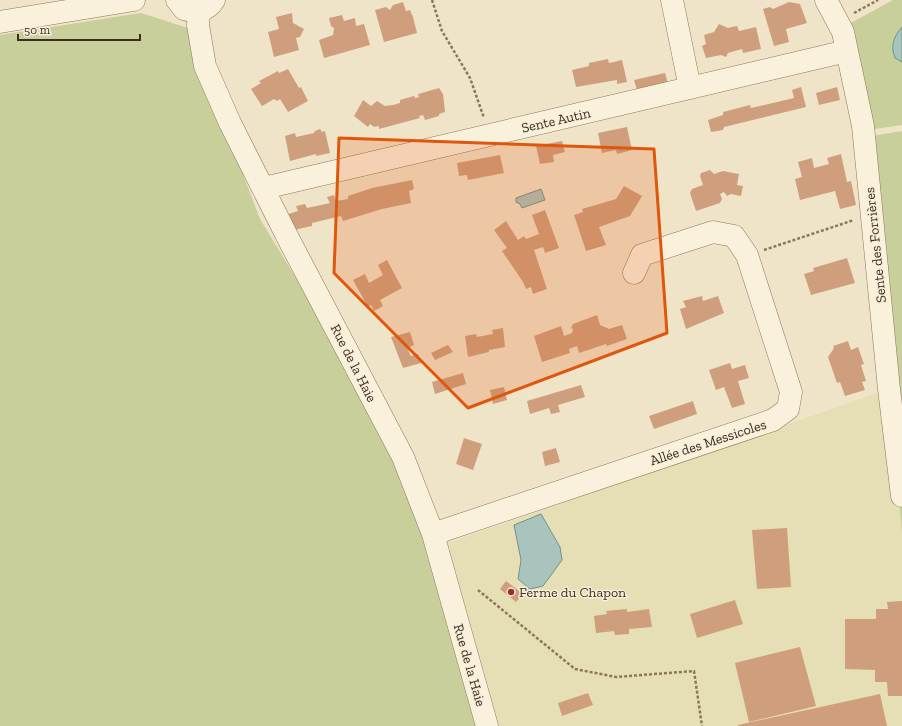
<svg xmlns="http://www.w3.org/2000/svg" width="902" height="726" viewBox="0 0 902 726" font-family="'Zilla Slab',serif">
<rect width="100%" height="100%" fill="#f0e4c8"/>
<path fill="#e6deb5" d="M 886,390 L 902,532 L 902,726 L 498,726 L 445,544 Z"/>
<path fill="#c9cf9b" d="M 893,0 L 902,0 L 902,125 L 868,130 L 845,26 Z
M 141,13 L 188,28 L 260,219 L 428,495 L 445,544 L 498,726 L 0,726 L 0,35 Z
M 902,131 L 902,532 L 860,138 Z"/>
<path fill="#a9c4bc" stroke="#6f938a" d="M 902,27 L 902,62 L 895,58 C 890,46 894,36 902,27 Z
M 541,189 L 545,200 L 522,208 L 520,204 L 516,202 L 516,198 Z
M 541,514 L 560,547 L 562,560 L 543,586 L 530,589 L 518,579 L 521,560 L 514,525 Z"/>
<path fill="#cf9f7d" d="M 403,2 L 406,11 L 410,10 L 413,17 L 417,33 L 384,42 L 375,10 L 386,7 L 390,10 L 393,5 Z
M 789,2 L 800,4 L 807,23 L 786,29 L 789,42 L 774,46 L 763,9 L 770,7 L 773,9 Z
M 292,13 L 293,23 L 304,29 L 300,37 L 296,38 L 299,50 L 274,57 L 268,32 L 279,29 L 276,17 Z
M 342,15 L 344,21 L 355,18 L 356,26 L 364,24 L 370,45 L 324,58 L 319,40 L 333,35 L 334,28 L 331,26 L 329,18 Z
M 719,24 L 728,28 L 737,26 L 739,31 L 756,27 L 761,49 L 743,53 L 742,49 L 728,53 L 726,57 L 721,55 L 706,58 L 702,46 L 706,44 L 704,35 L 714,32 Z
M 608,59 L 609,63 L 622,60 L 627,82 L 617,84 L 617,80 L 576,87 L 572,70 L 589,66 L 589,63 Z
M 288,69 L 299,88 L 301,87 L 308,101 L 288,112 L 280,99 L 277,101 L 274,99 L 262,106 L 251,89 L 261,83 L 259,81 L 278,71 L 279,73 Z
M 665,73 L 668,84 L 637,90 L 634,80 Z
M 801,87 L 806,107 L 724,127 L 723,130 L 711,132 L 708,120 L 723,115 L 723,112 L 750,105 L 751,108 L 794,98 L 792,90 Z
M 837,87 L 840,100 L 819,105 L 816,93 Z
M 439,88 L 443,94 L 445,112 L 439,114 L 439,116 L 425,120 L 423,115 L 419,116 L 420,118 L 379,129 L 379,126 L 374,127 L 370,124 L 368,127 L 354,116 L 363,100 L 371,106 L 377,101 L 385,106 L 393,105 L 400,103 L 400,100 L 414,96 L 415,98 L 419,97 L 418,94 Z
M 627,127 L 632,150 L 617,154 L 616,150 L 602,153 L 598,133 Z
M 320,129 L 322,132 L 325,131 L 330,153 L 316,156 L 316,154 L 290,161 L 285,136 L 295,133 L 296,137 L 314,133 L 315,131 Z
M 562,141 L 565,152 L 553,155 L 554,162 L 540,164 L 536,146 Z
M 841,154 L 847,182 L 851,181 L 856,205 L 840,209 L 835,191 L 800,200 L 795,179 L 802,177 L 798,162 L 812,158 L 814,168 L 829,164 L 827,158 Z
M 500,155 L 504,173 L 468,180 L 467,175 L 459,176 L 457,163 Z
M 710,170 L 714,174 L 723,171 L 739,174 L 737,185 L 743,186 L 741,196 L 731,194 L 727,196 L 724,192 L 720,194 L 722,199 L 720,203 L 696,211 L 690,193 L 692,189 L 703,185 L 700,176 L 701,173 Z
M 412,180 L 414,189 L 409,191 L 411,203 L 382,209 L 343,221 L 341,216 L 312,223 L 312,226 L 294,230 L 285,215 L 298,211 L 296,206 L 305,204 L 307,208 L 330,203 L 327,197 L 334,195 L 336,201 L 348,199 L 348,196 L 372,188 Z
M 624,186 L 642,196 L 630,216 L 599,227 L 606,245 L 586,251 L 574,215 L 583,212 L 582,209 L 616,199 Z
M 545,210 L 559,248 L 545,253 L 543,247 L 534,250 L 547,289 L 533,294 L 531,287 L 526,289 L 523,282 L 502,251 L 507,248 L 494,230 L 506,221 L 518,240 L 524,236 L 526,239 L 539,234 L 532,215 Z
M 847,258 L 855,283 L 811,295 L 804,274 L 814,271 L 813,268 Z
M 387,260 L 402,288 L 380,300 L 383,306 L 374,311 L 371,305 L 368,307 L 353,280 L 365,274 L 369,283 L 383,275 L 378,265 Z
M 702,296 L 703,301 L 718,296 L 724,313 L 686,329 L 680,309 L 686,307 L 683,301 Z
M 597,315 L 600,325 L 609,329 L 622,325 L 627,339 L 607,346 L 606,344 L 579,353 L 577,346 L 569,349 L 570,353 L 542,362 L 534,336 L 561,326 L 564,336 L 572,333 L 573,329 L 571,328 L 573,324 Z
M 503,328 L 505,347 L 489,350 L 489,352 L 468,357 L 465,336 L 476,334 L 477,337 L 493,334 L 492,330 Z
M 410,332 L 414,345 L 407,348 L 411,356 L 418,354 L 421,363 L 403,368 L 391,337 Z
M 848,341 L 851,350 L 858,347 L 864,364 L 861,365 L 866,381 L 862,382 L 865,390 L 845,396 L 840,382 L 837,383 L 828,357 L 834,348 L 833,346 Z
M 448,345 L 453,352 L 435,360 L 431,353 Z
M 730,363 L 732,369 L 745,365 L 749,378 L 738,381 L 745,404 L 732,408 L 724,387 L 716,390 L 709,370 Z
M 463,373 L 466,384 L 435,394 L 432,382 Z
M 581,385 L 585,397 L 558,405 L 560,412 L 551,414 L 549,408 L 530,414 L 527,401 Z
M 504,387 L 507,400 L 493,404 L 490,390 Z
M 693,401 L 697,414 L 654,429 L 649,416 Z
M 464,438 L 482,444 L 473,470 L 456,464 Z
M 556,448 L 560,462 L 545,466 L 542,452 Z
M 787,528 L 791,587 L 757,589 L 752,530 Z
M 506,581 L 523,594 L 516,602 L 500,589 Z
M 735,600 L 743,624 L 697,638 L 690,614 Z
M 902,601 L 902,696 L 888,696 L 887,682 L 875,682 L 875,670 L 845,669 L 845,619 L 876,619 L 876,609 L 888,609 L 887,602 Z
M 627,609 L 627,612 L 649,609 L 652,627 L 629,629 L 629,634 L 615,635 L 614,631 L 596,633 L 594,616 L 607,614 L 606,611 Z
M 800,647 L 816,706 L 749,722 L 735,663 Z
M 588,693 L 593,705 L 562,716 L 558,703 Z
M 880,694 L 887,726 L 738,726 L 738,725 Z"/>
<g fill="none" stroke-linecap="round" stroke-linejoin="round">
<defs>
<path id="minor" d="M 177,0 L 184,9 C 196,13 207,11 214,0
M 672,0 L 690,88
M 826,0 L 843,32 L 863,126 L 889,389 L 902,496
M 199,12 L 198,25 L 205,66 L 230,123 L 290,242 L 403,457 L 433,534 L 487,726
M 0,22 L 134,0
M 264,188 L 847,51
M 433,534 L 773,420 L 788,409 L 791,392 L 747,255 L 734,236 L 713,232 L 642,255 L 634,273"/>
</defs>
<use href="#minor" stroke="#8d765c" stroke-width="23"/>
<path stroke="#8d765c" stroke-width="2.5" stroke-dasharray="3 2" stroke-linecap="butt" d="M 432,0 L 442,31 L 470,78 L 484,118
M 854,13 L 878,0
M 764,250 L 854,220
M 478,590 L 575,669 L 616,677 L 694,671 L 702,726"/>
<use href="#minor" stroke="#faf1dc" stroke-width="22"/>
</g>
<path fill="#df570d" fill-opacity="0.2" stroke="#df570d" stroke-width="3" stroke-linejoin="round" d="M 339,138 L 654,149 L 667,333 L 468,408 L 334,273 Z"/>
<circle fill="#9e2a2b" stroke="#f7eed8" stroke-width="1.5" cx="511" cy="592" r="4"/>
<g text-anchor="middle" stroke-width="3" stroke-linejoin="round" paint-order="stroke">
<g font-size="14" fill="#3d2e20" stroke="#f7eed8">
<text transform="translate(556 120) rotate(-13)" y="5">Sente Autin</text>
<text transform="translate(875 245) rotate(-96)" y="5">Sente des Forrières</text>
<text transform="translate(354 363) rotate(63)" y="5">Rue de la Haie</text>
<text transform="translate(708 442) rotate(-18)" y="5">Allée des Messicoles</text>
<text transform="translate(470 665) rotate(74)" y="5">Rue de la Haie</text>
</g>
<g font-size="14" fill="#3d2e20" stroke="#f7eed8" text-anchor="start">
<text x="519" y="597">Ferme du Chapon</text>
</g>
</g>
<path d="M18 34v6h122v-6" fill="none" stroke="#3d2e20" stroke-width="2"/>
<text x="24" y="34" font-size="12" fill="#3d2e20" stroke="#f7eed8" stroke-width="3" paint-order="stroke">50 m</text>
</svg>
